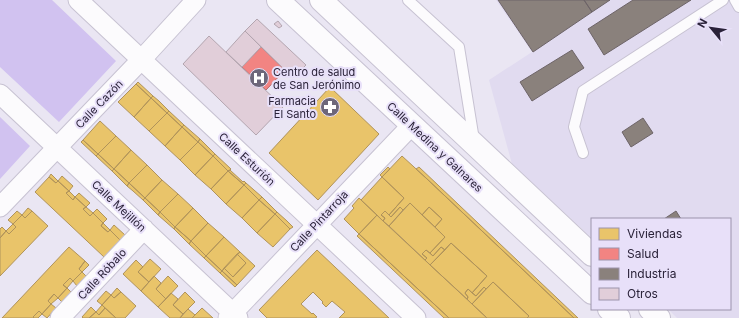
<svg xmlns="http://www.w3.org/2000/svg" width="739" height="318" viewBox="0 0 739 318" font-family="Inter,sans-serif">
<rect width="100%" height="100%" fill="#eae6f3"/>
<path fill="#e1dbf0" d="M 496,0 L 739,0 L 739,318 L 677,318 L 668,309 L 730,309 L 730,219 L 592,219 L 592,238 L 512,164 L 489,80 L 532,52 Z"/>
<path fill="#d1c2f0" d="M 0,0 L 52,0 L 116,61 L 59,122 L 0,67 Z
M 0,117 L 30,146 L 0,179 Z"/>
<path fill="#e9c46a" stroke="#b0935b" d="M 138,82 L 153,96 L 151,98 L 136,84 Z
M 136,84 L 151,98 L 134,117 L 118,102 Z
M 330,87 L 379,134 L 318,200 L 269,153 Z
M 153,96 L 159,101 L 169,111 L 167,113 L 151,98 Z
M 151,98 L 167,113 L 149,131 L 134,117 Z
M 169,111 L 184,125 L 182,127 L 167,113 Z
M 167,113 L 182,127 L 165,146 L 149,131 Z
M 100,121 L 116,136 L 98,154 L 83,140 Z
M 184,125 L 200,139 L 198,142 L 182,127 Z
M 182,127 L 198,142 L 180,160 L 165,146 Z
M 116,136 L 131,150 L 114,169 L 98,154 Z
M 200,139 L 215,154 L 213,156 L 198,142 Z
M 83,140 L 98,154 L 96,156 L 81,142 Z
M 198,142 L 213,156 L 195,175 L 180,160 Z
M 131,150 L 147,165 L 129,183 L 114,169 Z
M 98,154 L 114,169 L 112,171 L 96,156 Z
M 215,154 L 231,169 L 230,170 L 228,171 L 213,156 Z
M 213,156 L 228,171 L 211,189 L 195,175 Z
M 402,156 L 426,178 L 574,318 L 527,318 L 529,316 L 493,282 L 486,289 L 484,287 L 476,296 L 472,293 L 487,276 L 451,243 L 445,250 L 441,247 L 433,256 L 430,253 L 445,237 L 435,227 L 442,219 L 429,207 L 422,215 L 410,203 L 403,210 L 400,207 L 391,217 L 389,215 L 404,198 L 382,177 Z
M 147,165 L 162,180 L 145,198 L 129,183 Z
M 388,167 L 390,169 L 382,177 L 380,175 Z
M 419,167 L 578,318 L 574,318 L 426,178 L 416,169 Z
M 114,169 L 129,183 L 127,186 L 112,171 Z
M 230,170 L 243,182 L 244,181 L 246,183 L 244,185 L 228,171 Z
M 228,171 L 244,185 L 226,204 L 211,189 Z
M 51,174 L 58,181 L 56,183 L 49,177 Z
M 62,176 L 73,186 L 69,191 L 58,181 Z
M 49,177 L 56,183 L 58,181 L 69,191 L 66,193 L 73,200 L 75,197 L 86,207 L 83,209 L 90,216 L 93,213 L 103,223 L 101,226 L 108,232 L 110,230 L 120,240 L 104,257 L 35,192 Z
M 382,177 L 404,198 L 389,215 L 385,211 L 381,215 L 385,218 L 383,221 L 361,200 Z
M 162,180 L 178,194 L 160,212 L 145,198 Z
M 129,183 L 145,198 L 143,200 L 133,191 L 127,186 Z
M 246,183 L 262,197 L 259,200 L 244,185 Z
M 244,185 L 259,200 L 242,218 L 226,204 Z
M 69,191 L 75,197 L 73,200 L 66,193 Z
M 79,193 L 90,203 L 86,207 L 75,197 Z
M 178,194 L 193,208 L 175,227 L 160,212 Z
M 262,197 L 277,212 L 275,214 L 259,200 Z
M 145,198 L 160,212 L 158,215 L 143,200 Z
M 359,198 L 377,215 L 359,234 L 344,219 L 354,208 L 352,206 Z
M 259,200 L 275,214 L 257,233 L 242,218 Z
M 410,203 L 445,237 L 430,253 L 426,250 L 422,254 L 427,258 L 425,260 L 389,226 Z
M 86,207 L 93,213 L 90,216 L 83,209 Z
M 400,207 L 403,210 L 389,226 L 383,221 L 385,218 L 381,215 L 385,211 L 391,217 Z
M 429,207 L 442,219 L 435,227 L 422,215 Z
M 28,208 L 32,211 L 25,218 L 22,215 Z
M 193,208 L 208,223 L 191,241 L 175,227 Z
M 97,209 L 107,219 L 103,223 L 93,213 Z
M 17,211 L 22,215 L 13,224 L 8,220 Z
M 32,211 L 48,226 L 0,276 L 0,238 L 6,231 L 9,234 L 16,227 L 13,224 L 22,215 L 25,218 Z
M 160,212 L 175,227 L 174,229 L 158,215 Z
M 277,212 L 287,221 L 293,227 L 290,229 L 275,214 Z
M 275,214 L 290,229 L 273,247 L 257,233 Z
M 377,215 L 383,221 L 487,318 L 449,318 L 359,234 Z
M 103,223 L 110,230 L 108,232 L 101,226 Z
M 208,223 L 224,237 L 206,256 L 191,241 Z
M 13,224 L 16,227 L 9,234 L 6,231 Z
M 114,225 L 125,235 L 120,240 L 110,230 Z
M 2,227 L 6,231 L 0,238 L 0,229 Z
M 175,227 L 191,241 L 189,244 L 174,229 Z
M 359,234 L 449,318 L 444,318 L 357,236 Z
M 224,237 L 240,252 L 222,271 L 206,256 Z
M 191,241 L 206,256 L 204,258 L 189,244 Z
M 451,243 L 487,276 L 472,293 L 468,289 L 465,293 L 468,297 L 467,299 L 430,265 Z
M 69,247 L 85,261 L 79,269 L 82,272 L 73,281 L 70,278 L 63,285 L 67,288 L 58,298 L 54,294 L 48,301 L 51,304 L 42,314 L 39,311 L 33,317 L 34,318 L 2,318 Z
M 441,247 L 445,250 L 430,265 L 425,260 L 427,258 L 422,254 L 426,250 L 433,256 Z
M 317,250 L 389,318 L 339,318 L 345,312 L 332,301 L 326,307 L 322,303 L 323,302 L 313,292 L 301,304 L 312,314 L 313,313 L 317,317 L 315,318 L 267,318 L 259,310 Z
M 240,252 L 255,266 L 237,285 L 222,271 L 224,268 L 233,277 L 246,263 L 237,254 Z
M 237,254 L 246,263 L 233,277 L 224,268 Z
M 206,256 L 222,271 L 220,273 L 204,258 Z
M 150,259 L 161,269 L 149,282 L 138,272 Z
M 136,260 L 143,267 L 138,272 L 149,282 L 141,291 L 123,274 Z
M 85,261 L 89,265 L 82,272 L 79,269 Z
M 222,271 L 237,285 L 235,287 L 220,273 Z
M 82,272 L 86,276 L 77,286 L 73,281 Z
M 154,276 L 161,283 L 156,289 L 166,299 L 158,307 L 141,291 Z
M 168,276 L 178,286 L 166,299 L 156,289 Z
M 70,278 L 73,281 L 67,288 L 63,285 Z
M 493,282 L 529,316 L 527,318 L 487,318 L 472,304 Z
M 484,287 L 486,289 L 472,304 L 467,299 L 468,297 L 465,293 L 468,289 L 476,296 Z
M 67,288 L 71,292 L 62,302 L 58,298 Z
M 117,288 L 121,292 L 114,298 L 111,295 Z
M 106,291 L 111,295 L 102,305 L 97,301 Z
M 121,292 L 136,306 L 125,318 L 116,318 L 102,305 L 111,295 L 114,298 Z
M 185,292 L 195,302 L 183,314 L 173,305 Z
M 171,293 L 178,299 L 173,305 L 183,314 L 180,318 L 170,318 L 158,307 Z
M 54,294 L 58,298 L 51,304 L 48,301 Z
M 51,304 L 56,308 L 47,318 L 42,314 Z
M 102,305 L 105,308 L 99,315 L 96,312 Z
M 91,307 L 96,312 L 89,318 L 83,318 L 82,317 Z
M 105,308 L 116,318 L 89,318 L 96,312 L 99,315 Z
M 202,308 L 213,318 L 192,318 Z
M 188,309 L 195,315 L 192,318 L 180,318 Z
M 39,311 L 42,314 L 38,318 L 34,318 L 33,317 Z"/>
<path fill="#f28482" stroke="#b6676c" d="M 261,47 L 285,70 L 266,90 L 242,67 Z"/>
<path fill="#8a817c" stroke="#6d6468" d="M 498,0 L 584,0 L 592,12 L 533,52 Z
M 584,0 L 610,0 L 592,12 Z
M 633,0 L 691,0 L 604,55 L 588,29 Z
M 572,50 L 584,68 L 532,101 L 520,82 Z
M 643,118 L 653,133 L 631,147 L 622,132 Z
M 676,211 L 681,219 L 664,219 Z"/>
<path fill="#e1ced9" stroke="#b3a5af" d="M 257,19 L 306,65 L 293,78 L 245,31 Z
M 278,21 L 282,26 L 279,28 L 274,24 Z
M 245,31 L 261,47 L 242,67 L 226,52 Z
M 209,36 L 283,107 L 256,135 L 183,64 Z"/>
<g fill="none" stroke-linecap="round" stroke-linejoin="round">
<defs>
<path id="service" d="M 408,0 L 459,47 L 474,140
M 735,0 L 739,7
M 583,153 L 574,127 L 583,91 L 723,0"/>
<path id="minor" d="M 78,0 L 416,318
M 0,94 L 238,318
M 0,207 L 141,60 L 196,0
M 60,318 L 144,229
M 228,318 L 411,126"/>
<path id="secondary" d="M 278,0 L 592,293
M 321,0 L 592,255
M 609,309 L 619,318
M 650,309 L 659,318"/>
</defs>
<use href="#service" stroke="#c7c2d2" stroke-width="12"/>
<use href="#minor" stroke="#c7c2d2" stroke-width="21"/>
<use href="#secondary" stroke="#c7c2d2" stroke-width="24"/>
<use href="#service" stroke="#fcfbfd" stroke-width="10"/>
<use href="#minor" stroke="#fcfbfd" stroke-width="19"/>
<use href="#secondary" stroke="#fcfbfd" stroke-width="22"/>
</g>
<defs>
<symbol id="hospital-disc" viewBox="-11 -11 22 22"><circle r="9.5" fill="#6d677a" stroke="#e8e0f9"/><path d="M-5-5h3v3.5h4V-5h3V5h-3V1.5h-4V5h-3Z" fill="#fff"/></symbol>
<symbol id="pharmacy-disc" viewBox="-11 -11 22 22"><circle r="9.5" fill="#6d677a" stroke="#e8e0f9"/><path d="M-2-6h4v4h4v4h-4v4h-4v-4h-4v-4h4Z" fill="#fff"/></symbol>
</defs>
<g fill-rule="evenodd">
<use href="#hospital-disc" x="248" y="67" width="22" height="22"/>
<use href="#pharmacy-disc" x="319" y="96" width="22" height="22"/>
</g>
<g text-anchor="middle" stroke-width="4" stroke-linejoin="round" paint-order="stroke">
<g font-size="11" fill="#2a2239" stroke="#e8e0f9" text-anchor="start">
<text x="273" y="76">Centro de salud<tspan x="273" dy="13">de San Jerónimo</tspan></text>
<text x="316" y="105" text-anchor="end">Farmacia<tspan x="316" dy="13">El Santo</tspan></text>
</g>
<g font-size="11" fill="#2a2239" stroke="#e8e0f9">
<text transform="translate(99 104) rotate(-46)" y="4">Calle Cazón</text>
<text transform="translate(435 147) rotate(43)" y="4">Calle Medina y Galnares</text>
<text transform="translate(247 159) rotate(43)" y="4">Calle Esturión</text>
<text transform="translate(119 206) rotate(43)" y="4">Calle Mejillón</text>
<text transform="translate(319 221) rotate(-47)" y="4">Calle Pintarroja</text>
<text transform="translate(102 274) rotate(-47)" y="4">Calle Róbalo</text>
</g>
</g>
<rect x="591" y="218" width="140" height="92" fill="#e8e0f9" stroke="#9c94ac"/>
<rect x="599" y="228" width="20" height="12" fill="#e9c46a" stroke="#9c94ac"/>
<text x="627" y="238" font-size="12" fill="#2a2239">Viviendas</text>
<rect x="599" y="248" width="20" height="12" fill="#f28482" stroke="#9c94ac"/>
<text x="627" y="258" font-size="12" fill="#2a2239">Salud</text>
<rect x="599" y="268" width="20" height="12" fill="#8a817c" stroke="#9c94ac"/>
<text x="627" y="278" font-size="12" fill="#2a2239">Industria</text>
<rect x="599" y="288" width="20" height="12" fill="#e1ced9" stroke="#9c94ac"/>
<text x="627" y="298" font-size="12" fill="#2a2239">Otros</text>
<g transform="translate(711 28) rotate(299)" stroke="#e8e0f9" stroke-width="3" paint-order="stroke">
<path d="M0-3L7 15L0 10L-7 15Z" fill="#2a2239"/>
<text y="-6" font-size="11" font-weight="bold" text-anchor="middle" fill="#2a2239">N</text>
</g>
</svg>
